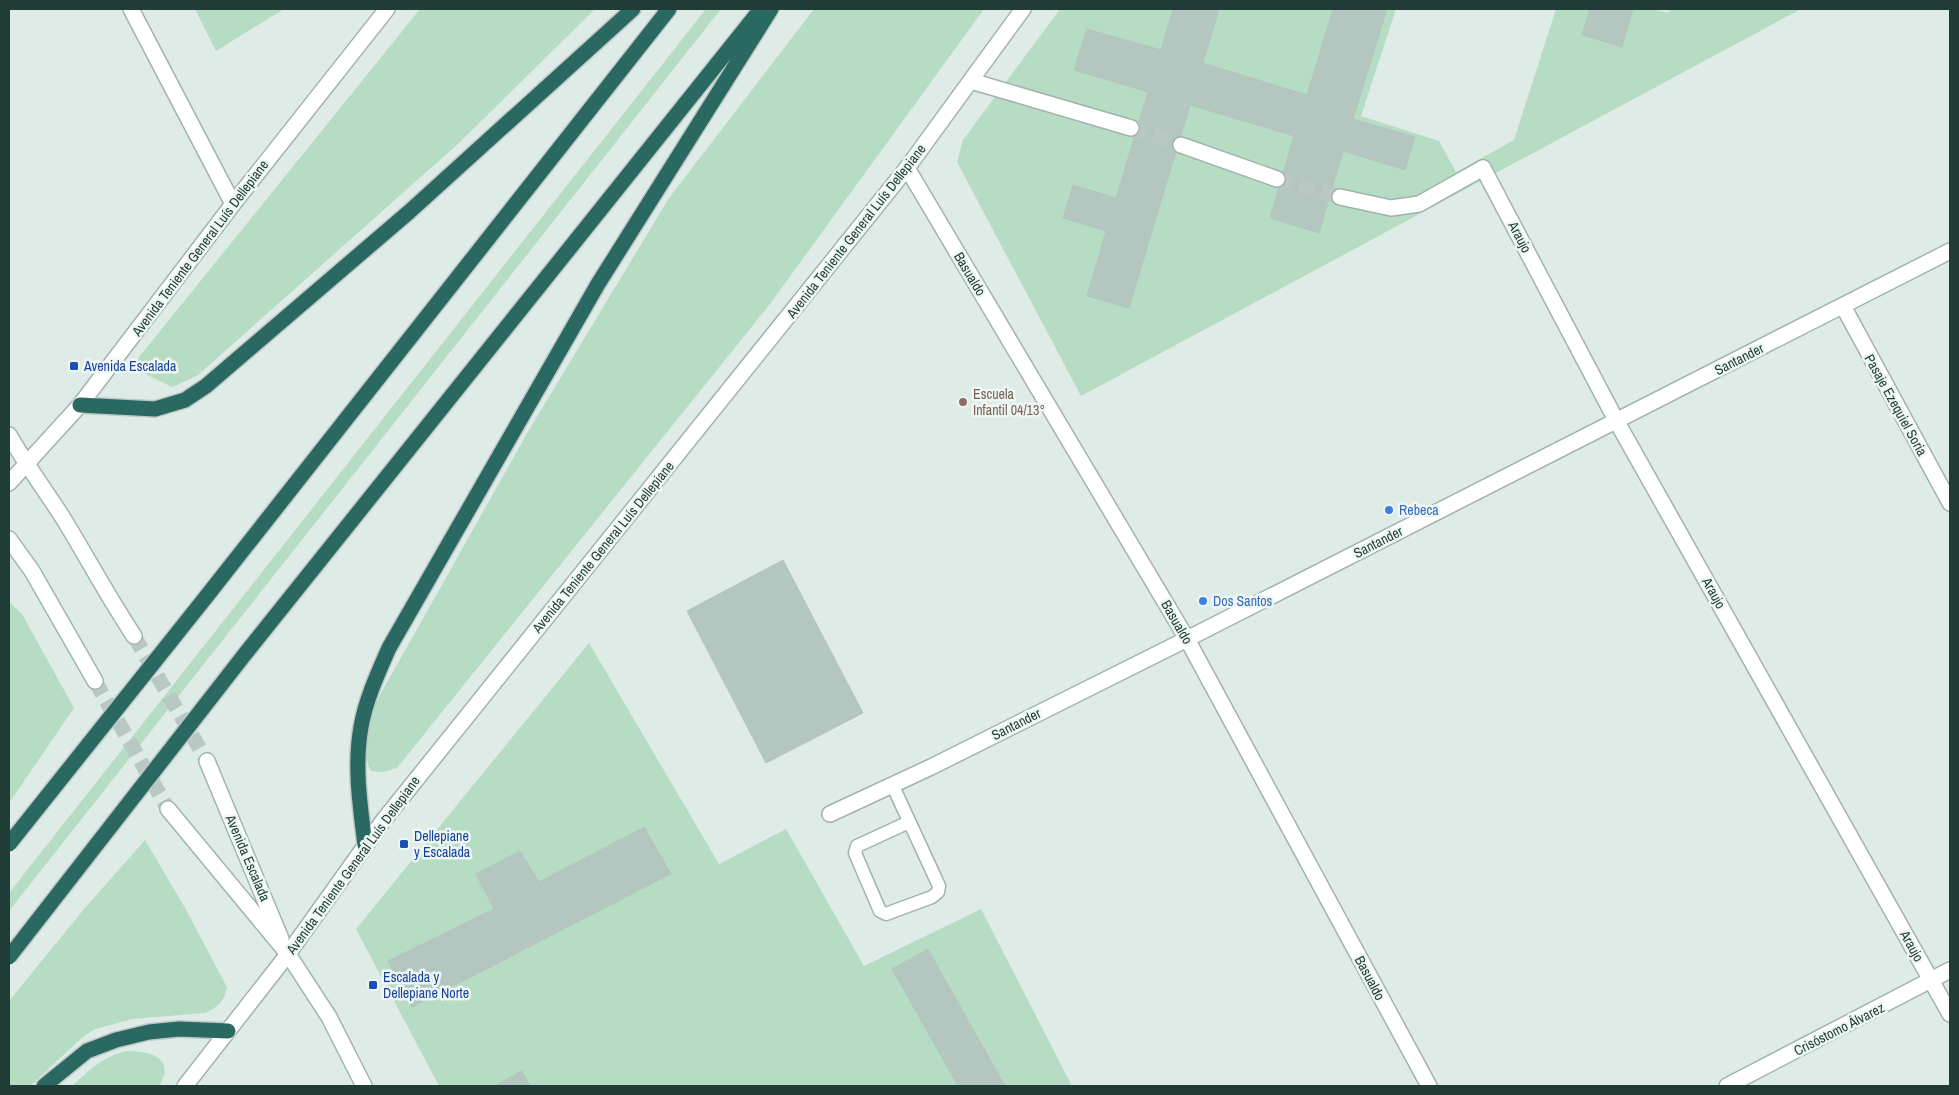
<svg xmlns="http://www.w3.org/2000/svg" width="1959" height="1095" viewBox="0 0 1959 1095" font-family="'Archivo Narrow',sans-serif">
<rect width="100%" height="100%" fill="#dfebe6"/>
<path fill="#b6ddc4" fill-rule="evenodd" d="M 195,9 L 284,9 L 216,51 Z
M 420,9 L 595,9 L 459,143 L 197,376 L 172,387 L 131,367 Z
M 706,9 L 721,9 L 9,911 L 9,893 Z
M 814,9 L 984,9 L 770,304 L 397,768 L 383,772 L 371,771 C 360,749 366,733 371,711 L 529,430 L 669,198 Z
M 1060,9 L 1173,9 L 1161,50 L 1087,29 L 1075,70 L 1148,92 L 1116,198 L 1063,218 L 1106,231 L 1087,296 L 1129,308 L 1190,105 L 1294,136 L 1319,233 L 1343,151 L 1405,170 L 1415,137 L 1353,119 L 1387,9 L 1396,9 L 1361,116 L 1439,141 L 1456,172 L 1514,140 L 1556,9 L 1590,9 L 1582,35 L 1622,47 L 1633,9 L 1654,9 L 1668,13 L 1670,9 L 1801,9 L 1081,396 L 957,162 L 963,140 Z
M 1219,9 L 1333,9 L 1307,95 L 1203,63 Z
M 9,602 L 22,614 L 74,708 L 9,803 Z
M 589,643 L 719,864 L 786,829 L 864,966 L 981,909 L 1072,1086 L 1005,1086 L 928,949 L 893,969 L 958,1086 L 530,1086 L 522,1071 L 494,1086 L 439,1086 L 356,929 ZM 643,827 L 670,875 L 412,1006 L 388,961 L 494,909 L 476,874 L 520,851 L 539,882 Z
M 145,840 L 184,906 L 227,987 C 225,1001 216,1009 204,1013 L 133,1019 L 95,1029 L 83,1037 L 30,1086 L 9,1086 L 9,1001 L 84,909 Z
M 126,1051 C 149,1051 177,1057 159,1086 L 72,1086 C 90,1070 102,1057 126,1051 Z"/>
<path fill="#b4c6c0" stroke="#b1c5be" d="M 1173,9 L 1219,9 L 1203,63 L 1307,95 L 1333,9 L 1387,9 L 1353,119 L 1415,137 L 1405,170 L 1343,151 L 1319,233 L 1270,218 L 1294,136 L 1190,105 L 1129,308 L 1087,296 L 1106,231 L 1063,218 L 1073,185 L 1116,198 L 1148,92 L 1074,70 L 1087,29 L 1161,50 Z
M 1590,9 L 1633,9 L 1622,47 L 1582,35 Z
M 783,560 L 863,713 L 766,763 L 687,611 Z
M 644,827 L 671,874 L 412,1007 L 388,961 L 494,909 L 476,874 L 520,851 L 539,882 Z
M 928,949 L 1005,1086 L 958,1086 L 892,969 Z
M 522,1071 L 530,1086 L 494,1086 Z"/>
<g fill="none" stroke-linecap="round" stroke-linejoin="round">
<path stroke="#b9c8c3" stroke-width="15" stroke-dasharray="15 8" stroke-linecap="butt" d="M 1131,128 L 1181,145
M 1277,179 L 1340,197"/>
<path stroke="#b9c8c3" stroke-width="15" stroke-dasharray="15 8" stroke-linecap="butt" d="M 134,636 L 207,761
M 95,681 L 168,809"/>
<defs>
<path id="service" d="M 892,784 L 939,886 L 938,892 L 932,897 L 886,914 L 880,911 L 855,853 L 857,846 L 909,822"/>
<path id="pedestrian" d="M 971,81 L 1131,128
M 1181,145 L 1277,179
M 1340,197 L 1391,208 L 1419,204 L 1483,168"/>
<path id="minor" d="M 131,9 L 233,204
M 907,168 L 1187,639 L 1429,1086
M 1483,168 L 1617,422 L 1950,1014
M 1843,306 L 1950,503
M 830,814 L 931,767 L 1187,639 L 1950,251
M 1727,1086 L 1950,970"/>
<path id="tertiary" d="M 9,483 L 80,405 L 233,204 L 387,9
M 185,1086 L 288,954 L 383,821 L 907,168 L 1023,9"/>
<path id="secondary" d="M 9,435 C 25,463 45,490 63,518 C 87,557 108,597 134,636
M 9,539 L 32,571 L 95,681
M 207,761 L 281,939
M 168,809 L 288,954 L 329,1017 L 364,1086"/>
<path id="motorway" d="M 80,405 L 155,409 L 185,400 L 206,386 L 409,212 L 633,9
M 206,597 L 669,9
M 245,654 L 761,9
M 365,845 C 360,805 354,766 361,727 C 366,699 378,673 389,648 L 598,284 L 771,9
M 44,1086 L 87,1051 L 116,1040 L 149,1032 L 179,1029 L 228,1031"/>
</defs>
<use href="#service" stroke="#a2b3ae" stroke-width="15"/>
<use href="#pedestrian" stroke="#a2b3ae" stroke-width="18"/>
<use href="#minor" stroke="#a2b3ae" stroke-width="18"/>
<use href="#tertiary" stroke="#a2b3ae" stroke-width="18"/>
<use href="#secondary" stroke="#9db7b0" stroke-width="18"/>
<use href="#motorway" stroke="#c0c8c7" stroke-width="18"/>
<use href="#service" stroke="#fff" stroke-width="12"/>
<use href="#pedestrian" stroke="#fff" stroke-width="15"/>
<use href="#minor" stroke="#fff" stroke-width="15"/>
<use href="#tertiary" stroke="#fff" stroke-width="15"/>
<use href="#secondary" stroke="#fff" stroke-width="15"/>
<use href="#motorway" stroke="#2a6961" stroke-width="15"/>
<defs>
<path id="motorway-bridge" d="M 9,844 L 206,597
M 9,957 L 245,654"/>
</defs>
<use href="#motorway-bridge" stroke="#c0c8c7" stroke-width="18" stroke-linecap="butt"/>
<use href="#motorway-bridge" stroke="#2a6961" stroke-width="15"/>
</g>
<g fill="#1a4fb4" stroke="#eff7f4" stroke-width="2">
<rect x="69" y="361" width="10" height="10" rx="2.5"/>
<rect x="399" y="839" width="10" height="10" rx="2.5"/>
<rect x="368" y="980" width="10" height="10" rx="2.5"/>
</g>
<circle fill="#8d6e63" stroke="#eff7f4" stroke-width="2" cx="963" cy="402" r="5"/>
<g fill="#3f7fe0" stroke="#eff7f4" stroke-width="2">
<circle cx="1389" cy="510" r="5"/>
<circle cx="1203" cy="601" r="5"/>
</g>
<g text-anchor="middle" stroke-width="5" stroke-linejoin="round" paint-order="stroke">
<g font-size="14" fill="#1f3c36" stroke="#eff7f4">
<text transform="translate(856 231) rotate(-52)" y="5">Avenida Teniente General Luís Dellepiane</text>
<text transform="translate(1520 237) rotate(62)" y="5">Araujo</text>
<text transform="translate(200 248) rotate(-53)" y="5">Avenida Teniente General Luís Dellepiane</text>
<text transform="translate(970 274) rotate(59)" y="5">Basualdo</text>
<text transform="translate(1739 359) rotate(-27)" y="5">Santander</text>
<text transform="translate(1896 405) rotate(61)" y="5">Pasaje Ezequiel Soria</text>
<text transform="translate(1378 542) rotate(-27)" y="5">Santander</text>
<text transform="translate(603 547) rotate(-51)" y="5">Avenida Teniente General Luís Dellepiane</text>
<text transform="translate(1714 593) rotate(61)" y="5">Araujo</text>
<text transform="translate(1177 622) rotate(60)" y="5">Basualdo</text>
<text transform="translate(1016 724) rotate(-27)" y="5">Santander</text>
<text transform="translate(248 858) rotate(67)" y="5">Avenida Escalada</text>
<text transform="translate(353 865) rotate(-54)" y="5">Avenida Teniente General Luís Dellepiane</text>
<text transform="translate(1912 946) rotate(61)" y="5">Araujo</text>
<text transform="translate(1370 978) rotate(62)" y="5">Basualdo</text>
<text transform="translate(1839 1029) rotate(-27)" y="5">Crisóstomo Álvarez</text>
</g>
<g font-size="14" fill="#164399" stroke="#eff7f4" text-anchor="start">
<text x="84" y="371">Avenida Escalada</text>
<text x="414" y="841">Dellepiane<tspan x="414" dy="16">y Escalada</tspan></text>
<text x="383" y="982">Escalada y<tspan x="383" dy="16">Dellepiane Norte</tspan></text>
</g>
<g font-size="14" fill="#785e54" stroke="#eff7f4" text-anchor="start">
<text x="973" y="399">Escuela<tspan x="973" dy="16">Infantil 04/13°</tspan></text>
</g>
<g font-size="14" fill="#366cbe" stroke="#eff7f4" text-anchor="start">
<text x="1399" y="515">Rebeca</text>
<text x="1213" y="606">Dos Santos</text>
</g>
</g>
<rect width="1959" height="1095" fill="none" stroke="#1f3c36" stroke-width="20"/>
</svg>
